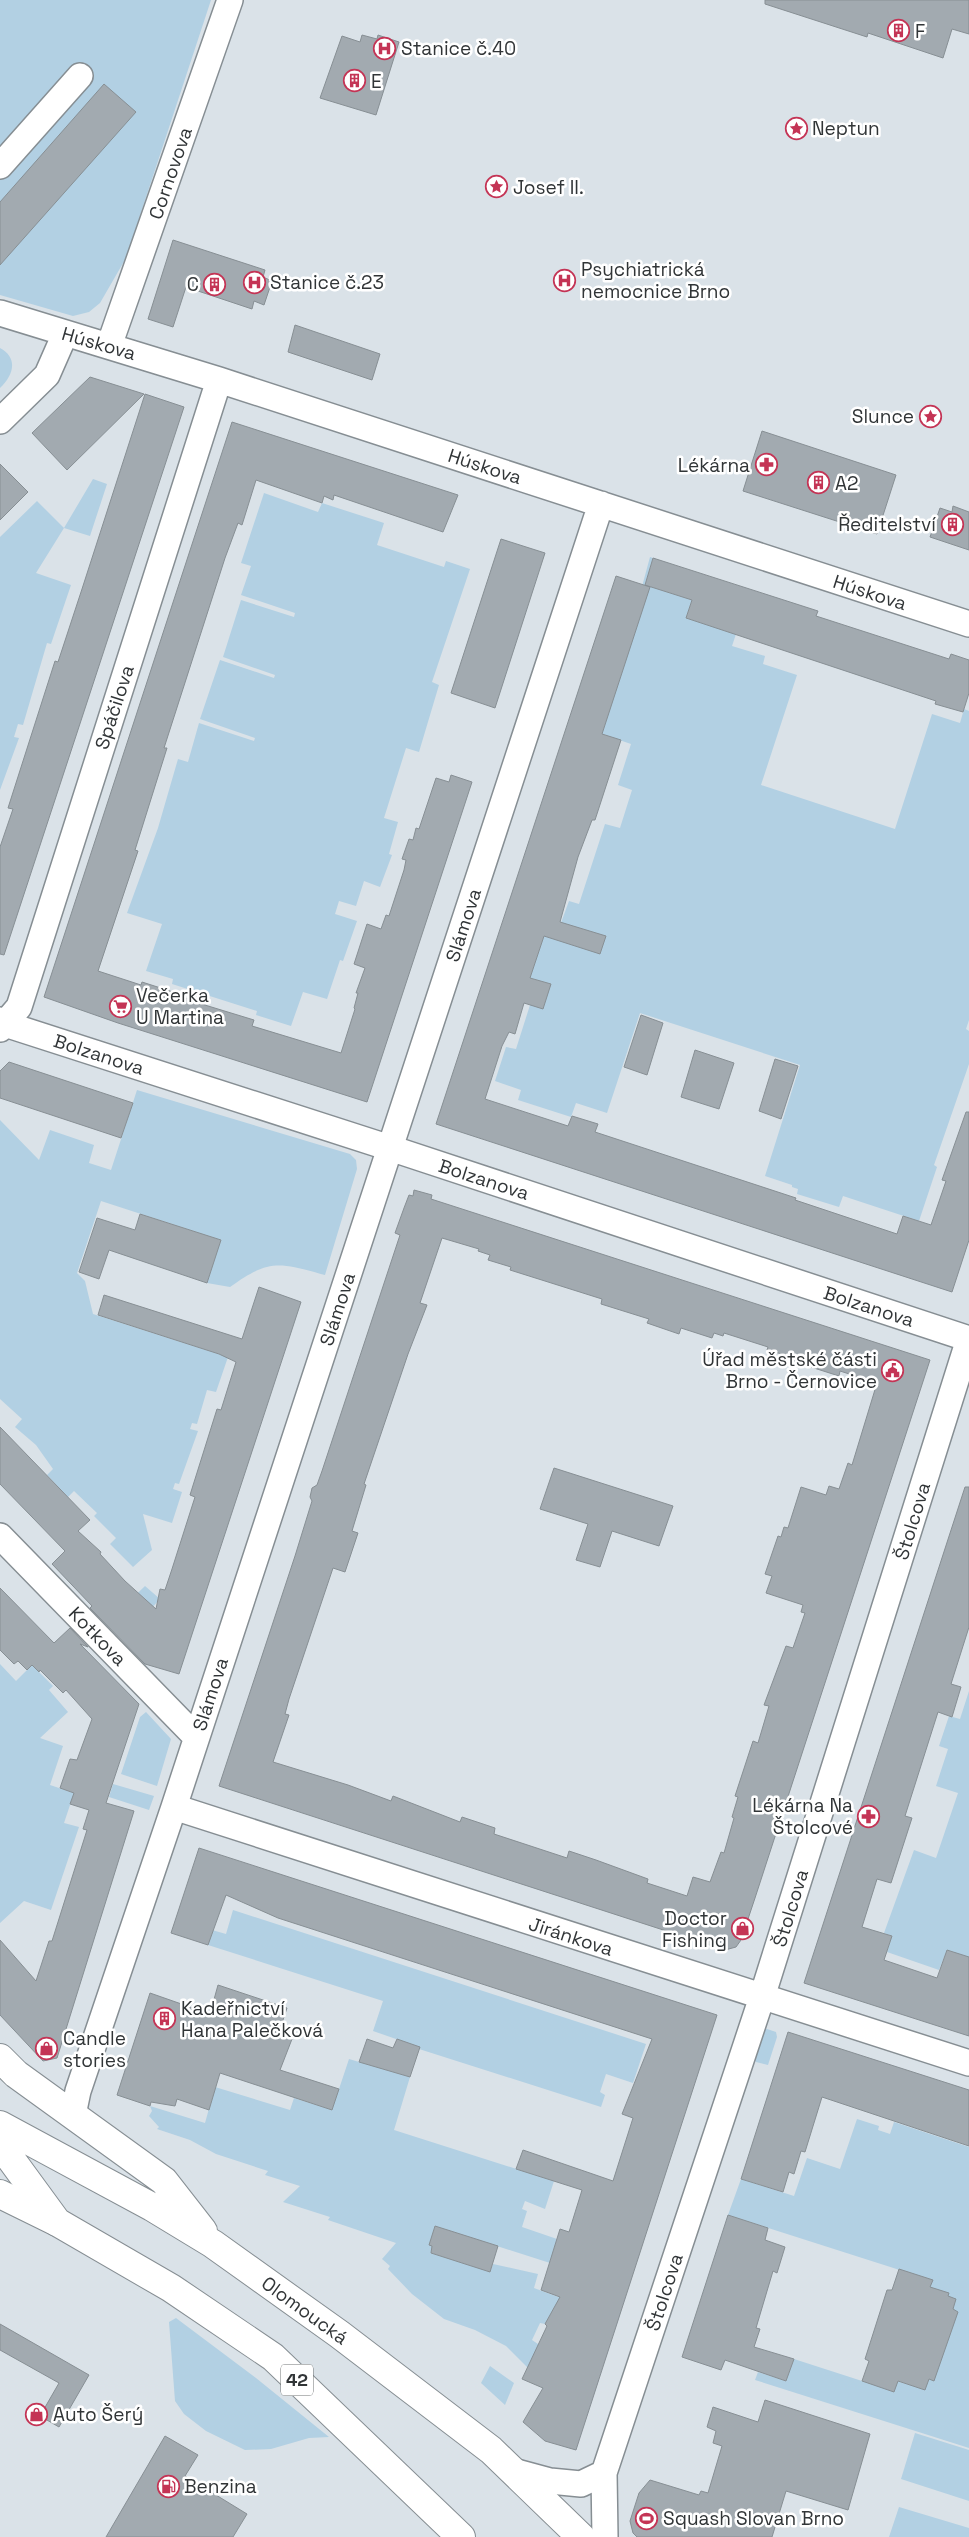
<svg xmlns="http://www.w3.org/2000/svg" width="969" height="2537" viewBox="0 0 969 2537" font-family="'Space Grotesk',sans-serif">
<rect width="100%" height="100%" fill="#dae2e8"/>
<path fill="#b2d0e3" d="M 0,0 L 211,0 L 126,258 L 100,303 L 89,312 L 73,316 L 0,295 Z
M 0,348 C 19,358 13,376 0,388 Z
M 93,479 L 107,484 L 90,536 L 64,528 L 36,573 L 71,585 L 51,644 L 47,643 L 23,725 L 18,724 L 14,737 L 19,738 L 0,790 L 0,537 L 37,501 L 64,528 Z
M 264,493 L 318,512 L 322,503 L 384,523 L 377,545 L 444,567 L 446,561 L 470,569 L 432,682 L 439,685 L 419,752 L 406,748 L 384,818 L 398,822 L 389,854 L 392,855 L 380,887 L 364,881 L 356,906 L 339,901 L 335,914 L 357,921 L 343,961 L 340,960 L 327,999 L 303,992 L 291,1026 L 256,1015 L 257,1011 L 172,984 L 173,979 L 146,971 L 162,924 L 127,913 L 158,828 L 178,759 L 188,762 L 199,723 L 254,741 L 255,738 L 200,719 L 220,660 L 274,678 L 275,675 L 223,657 L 241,600 L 294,617 L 295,613 L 241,595 L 251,566 L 241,563 Z
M 650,557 L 653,558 L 645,585 L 692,600 L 686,618 L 736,634 L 732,646 L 765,656 L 763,664 L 797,675 L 761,785 L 895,829 L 932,714 L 960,723 L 964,709 L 969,711 L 969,1020 L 966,1029 L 969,1031 L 969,1064 L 934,1165 L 937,1167 L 919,1221 L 843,1196 L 839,1207 L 797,1194 L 798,1189 L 792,1187 L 792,1185 L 765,1176 L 800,1065 L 640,1013 L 607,1113 L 576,1103 L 571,1117 L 518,1100 L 521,1090 L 495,1081 L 506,1047 L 516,1049 L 530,1005 L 551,984 L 530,978 L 544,936 L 555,939 L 569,901 L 579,904 L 605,824 L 620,828 L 632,790 L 618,785 L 631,744 L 602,734 Z
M 137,1090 L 350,1154 L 356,1160 L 357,1169 L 325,1275 C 280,1263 270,1258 230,1287 L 207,1283 L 221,1240 L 101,1201 L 77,1273 L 85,1281 L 93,1314 L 228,1357 L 216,1392 L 207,1390 L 197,1424 L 192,1423 L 190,1429 L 198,1431 L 179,1484 L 175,1483 L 173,1489 L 182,1492 L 172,1523 L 143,1514 L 152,1550 L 133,1567 L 110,1544 L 116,1538 L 94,1516 L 97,1513 L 74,1491 L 68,1497 L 47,1475 L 53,1469 L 36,1445 L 15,1427 L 22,1419 L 0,1399 L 0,1120 L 39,1160 L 50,1130 L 94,1145 L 89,1163 L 111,1170 Z
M 145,1586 L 160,1599 L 138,1623 L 108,1622 Z
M 0,1664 L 16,1681 L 32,1665 L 53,1686 L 49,1690 L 68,1712 L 40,1738 L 63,1746 L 50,1785 L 74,1793 L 64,1823 L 79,1827 L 51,1910 L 24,1901 L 0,1923 Z
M 969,1691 L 969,1979 L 954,1952 L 947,1950 L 939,1970 L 887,1952 L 892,1936 L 884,1933 L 914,1850 L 936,1858 L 958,1793 L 936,1786 L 948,1749 L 939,1746 L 949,1716 L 960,1719 Z
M 146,1712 L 171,1739 L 157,1786 L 121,1774 L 140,1717 Z
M 113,1784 L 154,1796 L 149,1810 L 109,1797 Z
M 233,1910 L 646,2044 L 633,2083 L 606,2074 L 600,2092 L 605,2095 L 601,2107 L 419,2049 L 419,2047 L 373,2031 L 383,2001 L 208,1945 L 212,1930 L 226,1934 Z
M 764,2028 L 776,2032 L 777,2037 L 768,2065 L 756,2062 L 754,2058 Z
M 349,2059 L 410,2077 L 394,2130 L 554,2181 L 545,2209 L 525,2201 L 522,2209 L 527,2211 L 522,2227 L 557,2239 L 550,2263 L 435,2226 L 429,2245 L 432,2246 L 431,2253 L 490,2272 L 493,2264 L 538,2274 L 534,2288 L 561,2298 L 545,2324 L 540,2323 L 532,2340 L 547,2350 L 530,2370 L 506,2346 L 475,2330 L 444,2319 L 412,2294 L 388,2269 L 390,2266 L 382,2259 L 396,2243 L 328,2220 L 330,2217 L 283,2202 L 300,2186 L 265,2175 L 268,2171 L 216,2154 L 190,2140 L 157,2129 L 159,2127 L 149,2116 L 152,2111 L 150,2106 L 205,2123 L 215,2087 L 290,2110 L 294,2098 L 332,2110 Z
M 857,2119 L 879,2126 L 878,2130 L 890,2134 L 894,2122 L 969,2147 L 969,2448 L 755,2380 L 758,2372 L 786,2381 L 794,2359 L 893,2391 L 896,2381 L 924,2389 L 927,2379 L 933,2380 L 953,2309 L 929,2287 L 931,2280 L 728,2215 L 741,2179 L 794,2196 L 807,2158 L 840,2169 Z
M 176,2318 L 256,2378 L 329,2437 L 309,2438 L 271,2449 L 245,2450 L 206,2431 L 184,2414 L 175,2401 L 169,2322 Z
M 490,2366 L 514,2383 L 505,2405 L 481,2383 Z
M 915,2433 L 969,2450 L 969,2501 L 901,2479 Z
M 899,2507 L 969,2528 L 969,2537 L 889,2537 Z"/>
<path fill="#a2aab0" stroke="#878f94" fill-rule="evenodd" d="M 765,0 L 969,0 L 969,34 L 952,29 L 943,58 L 868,33 L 867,37 L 765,4 Z
M 362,35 L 377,39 L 378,35 L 399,42 L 376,115 L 320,98 L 342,36 L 360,42 Z
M 104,84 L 136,112 L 0,265 L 0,202 Z
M 173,240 L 265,270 L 263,277 L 272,281 L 264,305 L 254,301 L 252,309 L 186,287 L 173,327 L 148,319 Z
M 295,325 L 380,354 L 372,380 L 288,352 Z
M 90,377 L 144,394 L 67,470 L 32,433 Z
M 145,394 L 184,407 L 4,955 L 0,954 L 0,847 L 13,809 L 8,808 L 55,661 L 58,662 L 82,589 Z
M 232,422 L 458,495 L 443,532 L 334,495 L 333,500 L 324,496 L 322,503 L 256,480 L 242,525 L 238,523 L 225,558 L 164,748 L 167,748 L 135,850 L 138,851 L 98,971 L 141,985 L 142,982 L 170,991 L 195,1002 L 254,1020 L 252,1026 L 341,1053 L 355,1009 L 354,1008 L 358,993 L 356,993 L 365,968 L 354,964 L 367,924 L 381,929 L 386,915 L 389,916 L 404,870 L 406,860 L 402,859 L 409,839 L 413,840 L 416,828 L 419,829 L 436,778 L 449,782 L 451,775 L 472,782 L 367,1102 L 118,1023 L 44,997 Z
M 762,431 L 896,475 L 877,534 L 743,491 Z
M 0,464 L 28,492 L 0,520 Z
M 953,506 L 969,512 L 969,550 L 930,537 L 940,508 L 952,512 Z
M 501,539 L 545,553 L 495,708 L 451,693 Z
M 653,558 L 818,611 L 816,616 L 949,659 L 951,654 L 969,660 L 969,693 L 963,712 L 935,704 L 936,701 L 686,618 L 692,600 L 645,585 Z
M 616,576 L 650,587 L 602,734 L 621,740 L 595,820 L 592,820 L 578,857 L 560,922 L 606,936 L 600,954 L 544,936 L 530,978 L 551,984 L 543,1009 L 524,1003 L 515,1034 L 509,1032 L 502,1046 L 485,1099 L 568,1126 L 572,1116 L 598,1124 L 595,1132 L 796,1198 L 795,1200 L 897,1234 L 903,1216 L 931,1225 L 946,1181 L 942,1180 L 966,1112 L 969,1112 L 969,1240 L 952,1292 L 436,1124 Z
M 641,1015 L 663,1023 L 647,1075 L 624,1067 Z
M 695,1050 L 734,1063 L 719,1109 L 681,1097 Z
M 775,1059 L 798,1066 L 781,1119 L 759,1111 Z
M 9,1062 L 133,1103 L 121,1138 L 0,1098 L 0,1071 Z
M 414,1190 L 432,1195 L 431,1199 L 930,1360 L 755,1898 L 741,1940 L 736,1947 L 725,1950 L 219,1786 L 295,1556 L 312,1501 L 310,1497 L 312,1488 L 317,1485 L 322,1471 L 400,1235 L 395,1233 L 404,1208 L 409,1195 L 413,1196 ZM 442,1238 L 479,1249 L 478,1251 L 490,1255 L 488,1260 L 511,1267 L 510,1270 L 602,1299 L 601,1304 L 649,1319 L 647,1323 L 679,1334 L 681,1328 L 712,1338 L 714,1333 L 723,1336 L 724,1333 L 768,1347 L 767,1350 L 793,1357 L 792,1361 L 839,1376 L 840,1371 L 877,1383 L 852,1465 L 848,1463 L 839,1489 L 829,1486 L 826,1495 L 801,1487 L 788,1528 L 784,1527 L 781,1537 L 778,1536 L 765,1574 L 772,1576 L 766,1593 L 803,1605 L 801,1612 L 805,1613 L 793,1648 L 786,1646 L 764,1705 L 769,1706 L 758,1743 L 753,1741 L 735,1796 L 738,1797 L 732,1817 L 734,1818 L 724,1853 L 721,1852 L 710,1882 L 693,1877 L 687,1896 L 647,1883 L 648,1879 L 596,1860 L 569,1851 L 567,1858 L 494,1834 L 495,1828 L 462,1817 L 460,1822 L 393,1796 L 391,1801 L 348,1785 L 273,1762 L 289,1715 L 285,1714 L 289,1699 L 333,1568 L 345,1572 L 358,1533 L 352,1531 L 366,1485 L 364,1484 L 408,1354 L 427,1305 L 420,1303 Z
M 140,1214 L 221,1240 L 207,1283 L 109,1250 L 99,1279 L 79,1272 L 97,1218 L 135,1230 Z
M 259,1287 L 301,1302 L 179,1674 L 145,1664 L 90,1608 L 92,1606 L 52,1564 L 65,1551 L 0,1484 L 0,1427 L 90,1520 L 78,1531 L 101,1552 L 100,1554 L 125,1581 L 156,1609 L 160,1589 L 165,1590 L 172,1569 L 195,1497 L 190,1495 L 217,1409 L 221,1410 L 236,1362 L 219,1354 L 98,1315 L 104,1295 L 242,1339 Z
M 554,1468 L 673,1506 L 659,1546 L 612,1531 L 600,1567 L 576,1560 L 588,1524 L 540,1509 Z
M 965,1487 L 969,1487 L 969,1627 L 951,1684 L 961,1687 L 952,1717 L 938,1712 L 905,1816 L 912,1818 L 891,1883 L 877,1879 L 862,1927 L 892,1936 L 884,1960 L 937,1978 L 947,1950 L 969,1957 L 969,2036 L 804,1983 Z
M 0,1588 L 54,1643 L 70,1628 L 88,1647 L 80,1644 L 139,1704 L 106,1803 L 134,1811 L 57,2058 L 43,2061 L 0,2015 L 0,1940 L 36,1981 L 49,1941 L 52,1941 L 87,1830 L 83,1829 L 89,1810 L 70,1804 L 74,1793 L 60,1788 L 70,1759 L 77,1760 L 92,1719 L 66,1690 L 63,1693 L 40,1670 L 39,1672 L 32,1665 L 27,1670 L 18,1661 L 14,1664 L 0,1650 Z
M 199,1848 L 717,2015 L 576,2450 L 545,2441 L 523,2422 L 543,2388 L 522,2379 L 547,2326 L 545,2324 L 560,2297 L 541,2290 L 560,2229 L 569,2232 L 582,2190 L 516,2169 L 523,2150 L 613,2181 L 633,2118 L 622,2114 L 652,2039 L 278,1918 L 226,1895 L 208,1945 L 171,1933 Z
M 218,1985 L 287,2008 L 278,2035 L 292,2039 L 280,2070 L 339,2089 L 332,2110 L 220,2073 L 209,2110 L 177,2099 L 175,2106 L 151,2102 L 150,2106 L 117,2095 L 150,1993 L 210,2014 Z
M 788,2032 L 969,2090 L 969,2146 L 822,2097 L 805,2152 L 801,2151 L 794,2174 L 789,2172 L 783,2192 L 741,2179 Z
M 367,2039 L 393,2048 L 397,2039 L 420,2047 L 410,2077 L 359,2062 Z
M 728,2215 L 768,2228 L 765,2240 L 785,2247 L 777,2273 L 773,2271 L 756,2328 L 760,2329 L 754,2347 L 794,2359 L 786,2381 L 725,2360 L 721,2370 L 682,2357 Z
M 435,2226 L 498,2246 L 490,2272 L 431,2253 L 432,2246 L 429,2245 Z
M 899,2269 L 933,2280 L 930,2287 L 949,2293 L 948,2296 L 956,2299 L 953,2309 L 958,2312 L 934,2381 L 929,2379 L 925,2390 L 898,2381 L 894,2392 L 862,2381 L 869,2361 L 865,2359 L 887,2290 L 892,2290 Z
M 0,2324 L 89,2375 L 59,2427 L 40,2416 L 59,2383 L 0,2350 Z
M 765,2400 L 870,2434 L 848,2510 L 786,2491 L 772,2537 L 637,2537 L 633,2533 L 630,2521 L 639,2493 L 650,2480 L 699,2495 L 701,2491 L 708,2493 L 722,2446 L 713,2443 L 716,2431 L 707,2427 L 713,2407 L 758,2422 Z
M 165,2436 L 198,2455 L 185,2476 L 247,2514 L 233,2537 L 106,2537 Z"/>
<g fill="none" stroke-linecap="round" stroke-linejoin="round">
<defs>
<path id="minor" d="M 0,166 L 80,76
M 0,313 L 219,380 L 969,624
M 109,346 L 230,0
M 0,421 L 47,375 L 65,334
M 0,1020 L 5,1024 L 390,1148 L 969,1339
M 0,1029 L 19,1007 L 219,380
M 0,1536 L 196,1737
M 174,1807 L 969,2063
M 73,2115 L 78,2091 L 174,1807 L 601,504
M 513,2471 L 550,2481 L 581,2484 L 604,2473 L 605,2537
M 604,2473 L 762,1997 L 969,1339"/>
<path id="major" d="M 0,2058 L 16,2074 L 164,2181 L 203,2231
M 0,2125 L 152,2207 L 213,2244 L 339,2334 L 491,2450 L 581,2537
M 0,2144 L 57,2222 L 171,2288 L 273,2357 L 461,2537"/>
<path id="highway" d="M 0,2194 L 57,2222"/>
</defs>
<use href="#minor" stroke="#868e93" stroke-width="28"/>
<use href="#major" stroke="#868e93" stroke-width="30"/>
<use href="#highway" stroke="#868e93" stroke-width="30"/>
<use href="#minor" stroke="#fff" stroke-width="25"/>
<use href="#major" stroke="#fff" stroke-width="28"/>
<use href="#highway" stroke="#fff" stroke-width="28"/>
</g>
<defs>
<symbol id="building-ring" viewBox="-11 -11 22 22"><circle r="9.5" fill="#fff" stroke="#c43455" stroke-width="1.5"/><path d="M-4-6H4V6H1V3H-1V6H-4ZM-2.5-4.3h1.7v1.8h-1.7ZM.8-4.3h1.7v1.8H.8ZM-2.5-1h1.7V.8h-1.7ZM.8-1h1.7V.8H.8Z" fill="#c43455"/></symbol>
<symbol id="hospital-ring" viewBox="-11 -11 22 22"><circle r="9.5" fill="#fff" stroke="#c43455" stroke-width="1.5"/><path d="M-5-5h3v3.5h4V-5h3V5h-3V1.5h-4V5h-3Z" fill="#c43455"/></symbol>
<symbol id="sight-ring" viewBox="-11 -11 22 22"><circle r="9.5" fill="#fff" stroke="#c43455" stroke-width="1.5"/><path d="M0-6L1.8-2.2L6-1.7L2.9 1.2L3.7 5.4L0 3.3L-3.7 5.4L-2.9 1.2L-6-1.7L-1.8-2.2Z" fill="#c43455"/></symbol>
<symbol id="pharmacy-ring" viewBox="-11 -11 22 22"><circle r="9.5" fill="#fff" stroke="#c43455" stroke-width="1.5"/><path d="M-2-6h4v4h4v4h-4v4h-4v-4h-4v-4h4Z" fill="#c43455"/></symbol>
<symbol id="supermarket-ring" viewBox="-11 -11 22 22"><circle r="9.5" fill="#fff" stroke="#c43455" stroke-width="1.5"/><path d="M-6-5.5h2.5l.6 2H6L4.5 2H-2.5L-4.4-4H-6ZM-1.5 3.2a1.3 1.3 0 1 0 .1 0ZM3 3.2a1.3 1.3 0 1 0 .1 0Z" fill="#c43455"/></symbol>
<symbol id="civic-ring" viewBox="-11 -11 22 22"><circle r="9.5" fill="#fff" stroke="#c43455" stroke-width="1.5"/><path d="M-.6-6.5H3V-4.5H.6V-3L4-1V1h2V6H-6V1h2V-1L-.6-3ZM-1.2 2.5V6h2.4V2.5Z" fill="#c43455"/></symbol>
<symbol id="shop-ring" viewBox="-11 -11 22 22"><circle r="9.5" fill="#fff" stroke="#c43455" stroke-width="1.5"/><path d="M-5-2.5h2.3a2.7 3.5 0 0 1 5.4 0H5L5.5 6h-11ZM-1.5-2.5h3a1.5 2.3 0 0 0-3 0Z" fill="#c43455"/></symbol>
<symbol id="fuel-ring" viewBox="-11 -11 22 22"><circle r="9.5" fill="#fff" stroke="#c43455" stroke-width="1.5"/><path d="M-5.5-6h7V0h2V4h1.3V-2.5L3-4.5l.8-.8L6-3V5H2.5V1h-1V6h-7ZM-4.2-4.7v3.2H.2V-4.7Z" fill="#c43455"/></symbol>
<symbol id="stadium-ring" viewBox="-11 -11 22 22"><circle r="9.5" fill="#fff" stroke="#c43455" stroke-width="1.5"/><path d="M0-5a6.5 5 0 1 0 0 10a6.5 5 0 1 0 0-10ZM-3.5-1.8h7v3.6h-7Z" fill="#c43455"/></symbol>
</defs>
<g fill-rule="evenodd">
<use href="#building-ring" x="886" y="18" width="25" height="25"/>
<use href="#hospital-ring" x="372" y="36" width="25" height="25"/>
<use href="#building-ring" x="342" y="68" width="25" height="25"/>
<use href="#sight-ring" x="784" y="116" width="25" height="25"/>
<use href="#sight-ring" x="484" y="174" width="25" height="25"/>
<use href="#hospital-ring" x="552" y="268" width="25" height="25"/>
<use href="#hospital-ring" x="242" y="270" width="25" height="25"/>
<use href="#building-ring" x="202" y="272" width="25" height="25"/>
<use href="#sight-ring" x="918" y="404" width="25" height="25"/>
<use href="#pharmacy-ring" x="754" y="452" width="25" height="25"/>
<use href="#building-ring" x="806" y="470" width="25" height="25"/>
<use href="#building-ring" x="940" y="512" width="25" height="25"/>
<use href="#supermarket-ring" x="108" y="994" width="25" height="25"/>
<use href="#civic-ring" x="880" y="1358" width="25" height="25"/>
<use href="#pharmacy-ring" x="856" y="1804" width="25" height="25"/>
<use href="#shop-ring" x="730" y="1916" width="25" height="25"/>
<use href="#building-ring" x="152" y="2006" width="25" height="25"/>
<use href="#shop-ring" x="34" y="2036" width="25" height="25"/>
<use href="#shop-ring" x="24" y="2402" width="25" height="25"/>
<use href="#fuel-ring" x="156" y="2474" width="25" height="25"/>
<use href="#stadium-ring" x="634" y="2506" width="25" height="25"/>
</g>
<g text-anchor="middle" stroke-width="5" stroke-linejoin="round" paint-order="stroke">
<rect fill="#fff" stroke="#6f7273" stroke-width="1" x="281" y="2364.5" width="32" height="31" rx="4"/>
<g font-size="18" font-weight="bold" fill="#313537">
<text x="297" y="2386">42</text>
</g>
<g font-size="19" fill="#313537" stroke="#fff" text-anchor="start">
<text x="915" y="38">F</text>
<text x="401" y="55">Stanice č.40</text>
<text x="371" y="88">E</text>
<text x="812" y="135">Neptun</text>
<text x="513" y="194">Josef II.</text>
<text x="581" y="276">Psychiatrická<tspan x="581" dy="22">nemocnice Brno</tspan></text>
<text x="270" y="289">Stanice č.23</text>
<text x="199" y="291" text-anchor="end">C</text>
<text x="914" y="423" text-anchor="end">Slunce</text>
<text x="750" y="472" text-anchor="end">Lékárna</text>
<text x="835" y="490">A2</text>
<text x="936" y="531" text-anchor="end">Ředitelství</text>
<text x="136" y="1002">Večerka<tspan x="136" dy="22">U Martina</tspan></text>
<text x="877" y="1366" text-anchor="end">Úřad městské části<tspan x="877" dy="22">Brno - Černovice</tspan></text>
<text x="853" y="1812" text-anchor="end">Lékárna Na<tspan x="853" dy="22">Štolcové</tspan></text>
<text x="727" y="1925" text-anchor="end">Doctor<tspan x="727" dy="22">Fishing</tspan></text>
<text x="181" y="2015">Kadeřnictví<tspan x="181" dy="22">Hana Palečková</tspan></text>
<text x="63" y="2045">Candle<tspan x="63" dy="22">stories</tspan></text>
<text x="53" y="2421">Auto Šerý</text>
<text x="184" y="2493">Benzina</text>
<text x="663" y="2525">Squash Slovan Brno</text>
</g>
<g font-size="19" fill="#313537" stroke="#fff">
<text transform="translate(170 173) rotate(-71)" y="7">Cornovova</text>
<text transform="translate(99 343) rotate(16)" y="7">Húskova</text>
<text transform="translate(485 466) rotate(18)" y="7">Húskova</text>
<text transform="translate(870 592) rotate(18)" y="7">Húskova</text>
<text transform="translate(114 707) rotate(-72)" y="7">Spáčilova</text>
<text transform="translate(463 925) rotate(-72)" y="7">Slámova</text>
<text transform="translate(99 1054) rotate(18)" y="7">Bolzanova</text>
<text transform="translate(484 1179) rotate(18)" y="7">Bolzanova</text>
<text transform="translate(869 1306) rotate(18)" y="7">Bolzanova</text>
<text transform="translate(337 1309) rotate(-72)" y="7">Slámova</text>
<text transform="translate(912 1521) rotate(-73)" y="7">Štolcova</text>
<text transform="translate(98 1636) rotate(46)" y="7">Kotkova</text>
<text transform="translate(210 1694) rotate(-72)" y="7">Slámova</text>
<text transform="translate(790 1908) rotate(-73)" y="7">Štolcova</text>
<text transform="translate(571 1936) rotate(18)" y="7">Jiránkova</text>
<text transform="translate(664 2292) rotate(-72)" y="7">Štolcova</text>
<text transform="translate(305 2310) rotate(36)" y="7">Olomoucká</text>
</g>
</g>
</svg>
